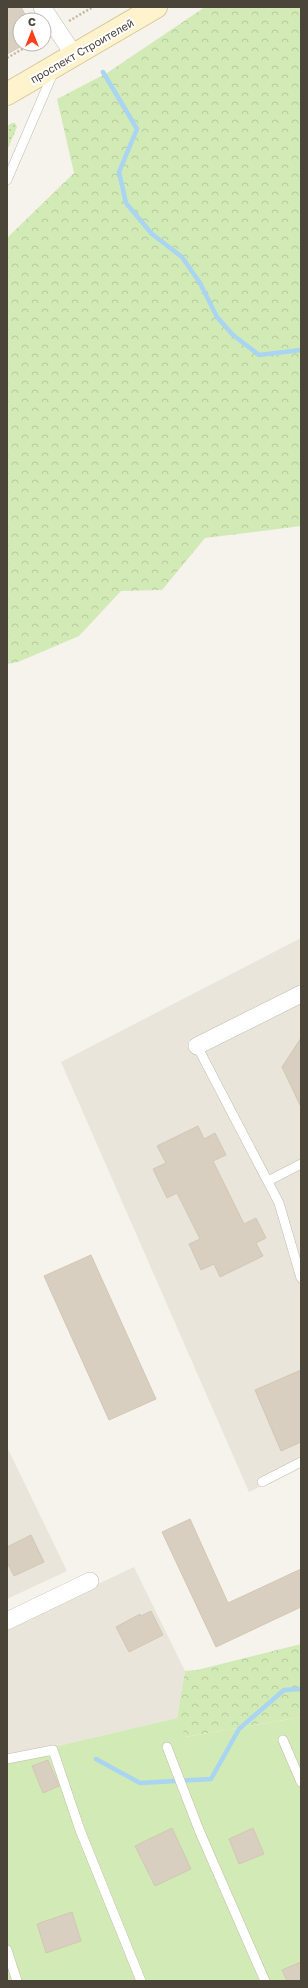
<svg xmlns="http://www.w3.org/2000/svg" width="308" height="1988" viewBox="0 0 308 1988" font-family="'Golos Text',sans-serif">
<defs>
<pattern id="grass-dots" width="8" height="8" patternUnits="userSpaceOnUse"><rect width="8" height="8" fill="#d2eab5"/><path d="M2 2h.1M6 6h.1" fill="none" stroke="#b6ca9c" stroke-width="1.8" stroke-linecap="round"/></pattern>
<pattern id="forest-crowns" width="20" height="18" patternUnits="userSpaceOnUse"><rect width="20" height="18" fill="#d2eab5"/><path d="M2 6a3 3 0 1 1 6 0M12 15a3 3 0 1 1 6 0" fill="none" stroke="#b6ca9c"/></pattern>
</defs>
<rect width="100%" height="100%" fill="#f6f3ec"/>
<path fill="#eae5da" d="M 301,938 L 301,1467 L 249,1492 L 61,1062 Z
M 7,1447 L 67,1571 L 7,1599 Z
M 134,1567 L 185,1671 L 177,1718 L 7,1758 L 7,1627 Z"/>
<path fill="url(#grass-dots)" d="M 12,123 L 15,123 L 17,127 L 7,151 L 7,126 Z"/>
<path fill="url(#forest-crowns)" d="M 205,7 L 301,7 L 301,526 L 205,538 L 162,590 L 121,591 L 79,636 L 18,662 L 7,664 L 8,237 L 74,173 L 57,99 L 107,73 Z
M 301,1644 L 301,1717 L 185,1737 L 177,1718 L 185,1671 L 197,1670 Z"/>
<path fill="#d2eab5" d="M 301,1717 L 301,1981 L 7,1981 L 7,1758 L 177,1718 L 186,1737 Z"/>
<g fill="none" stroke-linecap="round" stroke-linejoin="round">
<path stroke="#a9d4f2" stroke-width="4.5" d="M 103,72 L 137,129 L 119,172 L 126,203 L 152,234 L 182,257 L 200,283 L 217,317 L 233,335 L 259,355 L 301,350
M 96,1759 L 140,1783 L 211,1779 L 239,1729 L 284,1690 L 301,1689"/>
</g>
<path fill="#d8cfc1" stroke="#d3c7b4" d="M 7,7 L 21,7 L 28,20 L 20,20 L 20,47 L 7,54 Z
M 301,1038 L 301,1107 L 282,1067 Z
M 198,1126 L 204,1139 L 215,1133 L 226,1155 L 213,1161 L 244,1224 L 256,1218 L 266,1238 L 256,1243 L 263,1256 L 220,1277 L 214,1264 L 201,1270 L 189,1244 L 200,1239 L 177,1193 L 167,1198 L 153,1169 L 166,1163 L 157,1146 Z
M 91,1255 L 156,1399 L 109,1420 L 44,1276 Z
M 301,1370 L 301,1442 L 281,1451 L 255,1390 Z
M 190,1519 L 228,1603 L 301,1569 L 301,1607 L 216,1647 L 162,1532 Z
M 31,1535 L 44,1562 L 14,1576 L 7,1562 L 7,1547 Z
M 151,1611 L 163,1635 L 129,1652 L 116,1627 L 140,1614 L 141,1616 Z
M 48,1760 L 59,1786 L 43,1793 L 32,1766 Z
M 172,1828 L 191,1869 L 155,1886 L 135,1846 Z
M 253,1828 L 264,1854 L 239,1864 L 229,1839 Z
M 72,1912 L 81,1941 L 46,1953 L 37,1924 Z
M 301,1962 L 301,1981 L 287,1981 L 282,1970 Z"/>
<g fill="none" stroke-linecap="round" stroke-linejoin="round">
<defs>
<path id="service" d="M 7,180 L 54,71
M 197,1046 L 279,1203 L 301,1278
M 268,1181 L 301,1164
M 262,1482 L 301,1462
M 283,1740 L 301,1782
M 167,1747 L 199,1830 L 265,1981
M 7,1759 L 53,1750 L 80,1830 L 141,1981
M 7,1950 L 17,1981"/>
<path id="minor" d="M 42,7 L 74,55
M 197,1046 L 301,994
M 7,1621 L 90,1581"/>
<path id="secondary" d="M 7,94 L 156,7"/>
</defs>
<use href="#service" stroke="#c2bbae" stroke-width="10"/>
<use href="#minor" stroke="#c2bbae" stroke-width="18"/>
<use href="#secondary" stroke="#d6c79b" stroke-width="24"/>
<path stroke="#c4b79f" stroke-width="2.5" stroke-dasharray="2 2" stroke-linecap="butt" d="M 69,21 L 93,7
M 7,58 L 31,44"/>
<use href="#service" stroke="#fff" stroke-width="9"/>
<use href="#minor" stroke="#fff" stroke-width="17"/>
<use href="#secondary" stroke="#fff3cd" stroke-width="22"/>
</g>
<g text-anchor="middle" stroke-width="4" stroke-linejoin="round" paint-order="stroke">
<g font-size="11" fill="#4b4439" stroke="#fff">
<text transform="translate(82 51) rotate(-30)" y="4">проспект Строителей</text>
</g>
</g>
<rect width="308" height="1988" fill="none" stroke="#4b4439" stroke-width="16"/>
<g transform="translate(32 32)"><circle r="19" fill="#ffffff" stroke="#b7b4b0"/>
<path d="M0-3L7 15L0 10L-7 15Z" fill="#fc3f1d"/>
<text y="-6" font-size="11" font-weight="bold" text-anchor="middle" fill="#4b4439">С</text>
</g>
</svg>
